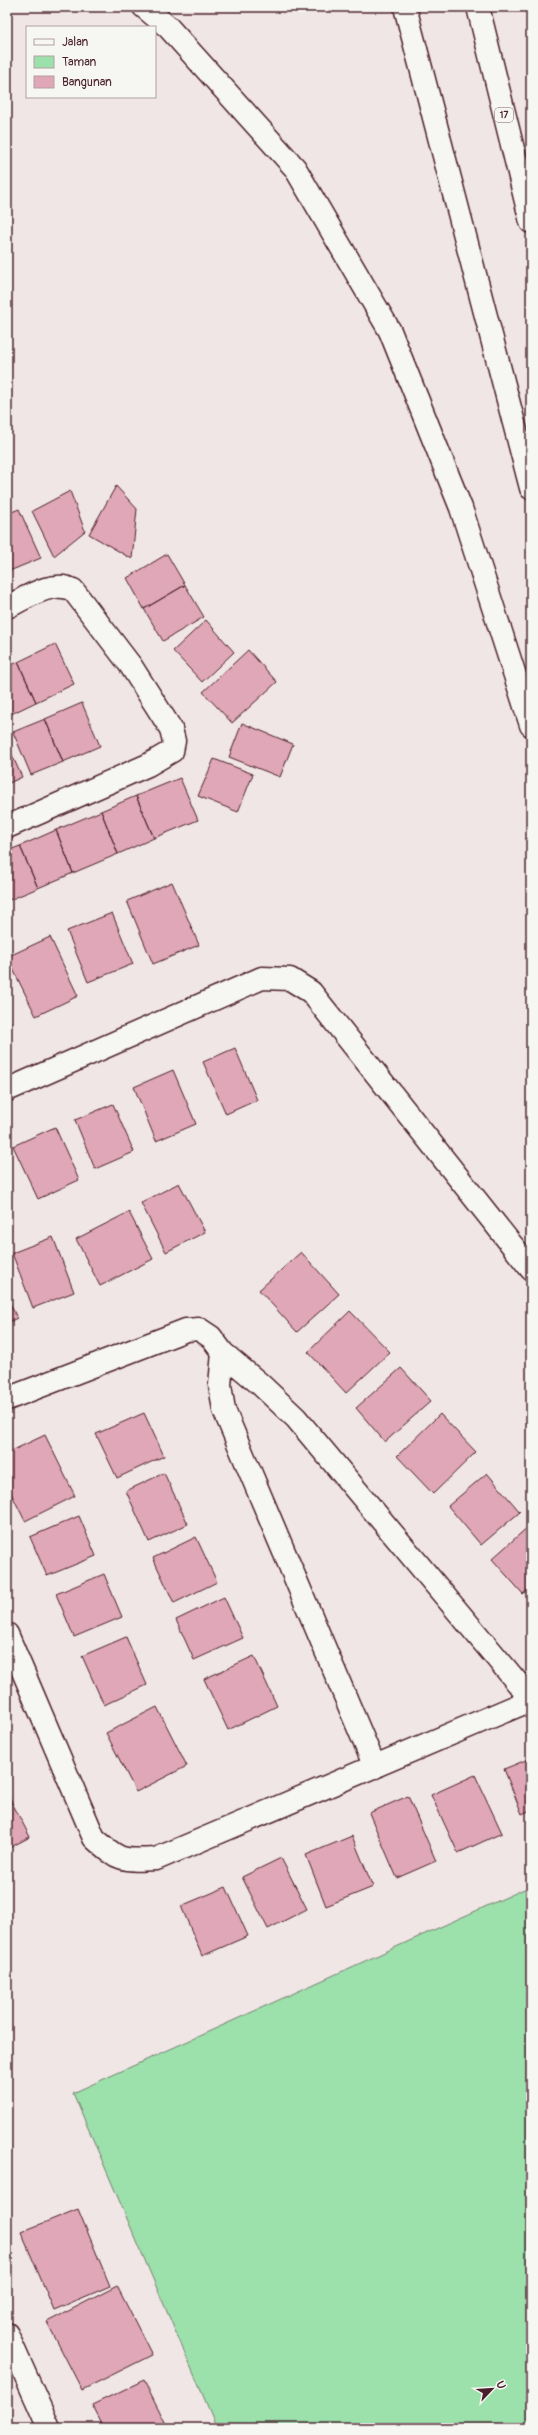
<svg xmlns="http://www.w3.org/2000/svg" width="538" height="2435" viewBox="0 0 538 2435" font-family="Pangolin,sans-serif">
<rect width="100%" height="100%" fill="#f1e6e6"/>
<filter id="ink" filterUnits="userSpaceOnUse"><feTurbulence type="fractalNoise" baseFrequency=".025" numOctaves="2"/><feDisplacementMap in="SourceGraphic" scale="8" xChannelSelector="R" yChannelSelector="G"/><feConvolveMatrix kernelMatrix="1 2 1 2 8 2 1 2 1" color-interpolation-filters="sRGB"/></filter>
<g filter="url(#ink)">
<path fill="#9ce0ac" stroke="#73806c" d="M 531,1886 L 531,2428 L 217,2428 L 73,2093 Z"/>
<path fill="#dfa7b7" stroke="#4a1f2b" d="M 116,486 L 137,509 L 132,559 L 89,534 Z
M 70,491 L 85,531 L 54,556 L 32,511 Z
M 19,509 L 41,558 L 7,572 L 7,514 Z
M 167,554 L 185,585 L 144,609 L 127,578 Z
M 185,585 L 204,617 L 163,641 L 144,609 Z
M 206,620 L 234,652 L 202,682 L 173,651 Z
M 55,644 L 74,684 L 36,702 L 18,662 Z
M 248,650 L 277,682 L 232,723 L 203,692 Z
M 18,662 L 36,702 L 7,716 L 7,667 Z
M 82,703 L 100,746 L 63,762 L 45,719 Z
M 45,719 L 63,762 L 31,775 L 13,732 Z
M 242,723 L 293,744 L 280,777 L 229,757 Z
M 7,744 L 22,777 L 7,784 Z
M 214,759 L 253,774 L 238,812 L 198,796 Z
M 180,778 L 198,820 L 154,838 L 136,796 Z
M 136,796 L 154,838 L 118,854 L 101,811 Z
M 101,811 L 118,854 L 73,873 L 56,830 Z
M 56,830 L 73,873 L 38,888 L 20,846 Z
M 20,846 L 38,888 L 7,901 L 7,851 Z
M 172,882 L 199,945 L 153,964 L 127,901 Z
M 112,913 L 133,964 L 88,982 L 67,931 Z
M 50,937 L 78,996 L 36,1016 L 7,957 Z
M 7,1013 L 11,1023 L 7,1025 Z
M 235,1048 L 257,1100 L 226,1114 L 203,1062 Z
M 173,1070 L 196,1124 L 156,1141 L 134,1087 Z
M 113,1104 L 134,1152 L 95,1169 L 75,1120 Z
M 55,1127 L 79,1180 L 38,1199 L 13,1146 Z
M 179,1183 L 205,1232 L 166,1252 L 141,1203 Z
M 129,1212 L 153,1259 L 100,1286 L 76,1239 Z
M 53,1237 L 74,1292 L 33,1308 L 12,1253 Z
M 301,1252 L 339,1294 L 297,1332 L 259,1290 Z
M 7,1297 L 17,1318 L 7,1323 Z
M 350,1311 L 390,1352 L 346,1393 L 308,1352 Z
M 401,1368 L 431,1401 L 385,1442 L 356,1408 Z
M 144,1413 L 164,1456 L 117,1478 L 96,1434 Z
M 440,1414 L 476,1452 L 433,1494 L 397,1456 Z
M 45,1435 L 75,1496 L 25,1521 L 7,1485 L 7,1453 Z
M 164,1473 L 188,1524 L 149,1542 L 126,1491 Z
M 487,1473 L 520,1512 L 481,1545 L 448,1506 Z
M 79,1516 L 96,1556 L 47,1576 L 30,1537 Z
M 530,1525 L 531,1587 L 523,1594 L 492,1559 Z
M 196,1537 L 217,1582 L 174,1603 L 153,1558 Z
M 104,1574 L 122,1617 L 74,1637 L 56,1594 Z
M 224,1597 L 243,1638 L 194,1660 L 176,1620 Z
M 126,1637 L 147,1685 L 104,1705 L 82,1656 Z
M 254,1656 L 277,1706 L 228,1730 L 204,1679 Z
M 157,1707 L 187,1766 L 136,1792 L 106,1733 Z
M 531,1758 L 531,1810 L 522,1814 L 504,1769 Z
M 475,1775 L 502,1833 L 458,1853 L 431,1795 Z
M 408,1796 L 436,1861 L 397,1878 L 369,1813 Z
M 9,1797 L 30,1837 L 7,1849 L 7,1798 Z
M 352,1836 L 373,1887 L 326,1906 L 306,1855 Z
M 281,1858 L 307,1909 L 268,1929 L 242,1877 Z
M 226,1887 L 248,1936 L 202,1956 L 181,1906 Z
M 78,2209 L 110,2286 L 54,2310 L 21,2232 Z
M 117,2286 L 152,2355 L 82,2390 L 47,2322 Z
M 144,2380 L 168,2428 L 104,2428 L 92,2405 Z"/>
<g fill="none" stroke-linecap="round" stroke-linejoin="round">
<defs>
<path id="street" d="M 7,607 C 26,598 53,579 73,590 L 131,666 L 171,729 L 174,741 L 172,751 L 148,765 L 7,827
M 7,1090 L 262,978 L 290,979 L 311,992 L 531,1269
M 223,1353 L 220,1385 L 224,1410 L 375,1767
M 7,1399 L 186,1330 L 199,1329 L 211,1337 L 223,1353 L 260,1384 L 296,1418 L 531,1699
M 7,1634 L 94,1838 C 119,1861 123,1861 156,1859 L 531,1700
M 7,2334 L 49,2428"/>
<path id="highway" d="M 144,7 L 168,27 L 295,168 L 390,331 L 461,508 L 531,725
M 405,7 L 531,488
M 478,7 L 531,222"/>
</defs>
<use href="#street" stroke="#4a1f2b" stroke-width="25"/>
<use href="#highway" stroke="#4a1f2b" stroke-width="25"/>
<use href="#street" stroke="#f6f6f2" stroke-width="22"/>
<use href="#highway" stroke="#f6f6f2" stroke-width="22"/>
</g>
</g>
<g text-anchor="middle" stroke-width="3" stroke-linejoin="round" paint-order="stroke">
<rect fill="#f6f6f2" stroke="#7e6067" stroke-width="1" x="495" y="108" width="18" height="14" rx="3"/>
<g font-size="9" font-weight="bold" fill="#4a1f2b">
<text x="504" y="118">17</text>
</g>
</g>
<rect width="538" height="2435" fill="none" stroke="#f6f6f2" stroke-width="24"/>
<rect x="12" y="12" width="514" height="2411" fill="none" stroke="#4a1f2b" stroke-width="1.5" filter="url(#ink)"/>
<rect x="26" y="26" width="130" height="72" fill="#f6f6f2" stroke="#b1a0a2"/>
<rect x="34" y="39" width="20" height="6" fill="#f6f6f2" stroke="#b1a0a2"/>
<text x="62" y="46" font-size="12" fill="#4a1f2b">Jalan</text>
<rect x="34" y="56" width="20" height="12" fill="#9ce0ac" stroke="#b1a0a2"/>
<text x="62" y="66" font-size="12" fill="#4a1f2b">Taman</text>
<rect x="34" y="76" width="20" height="12" fill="#dfa7b7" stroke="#b1a0a2"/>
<text x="62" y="86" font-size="12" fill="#4a1f2b">Bangunan</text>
<g transform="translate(492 2389) rotate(65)" stroke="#f6f6f2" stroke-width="3" paint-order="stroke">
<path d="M0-3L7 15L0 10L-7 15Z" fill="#4a1f2b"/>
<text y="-6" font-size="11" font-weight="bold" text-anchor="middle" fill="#4a1f2b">U</text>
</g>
</svg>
